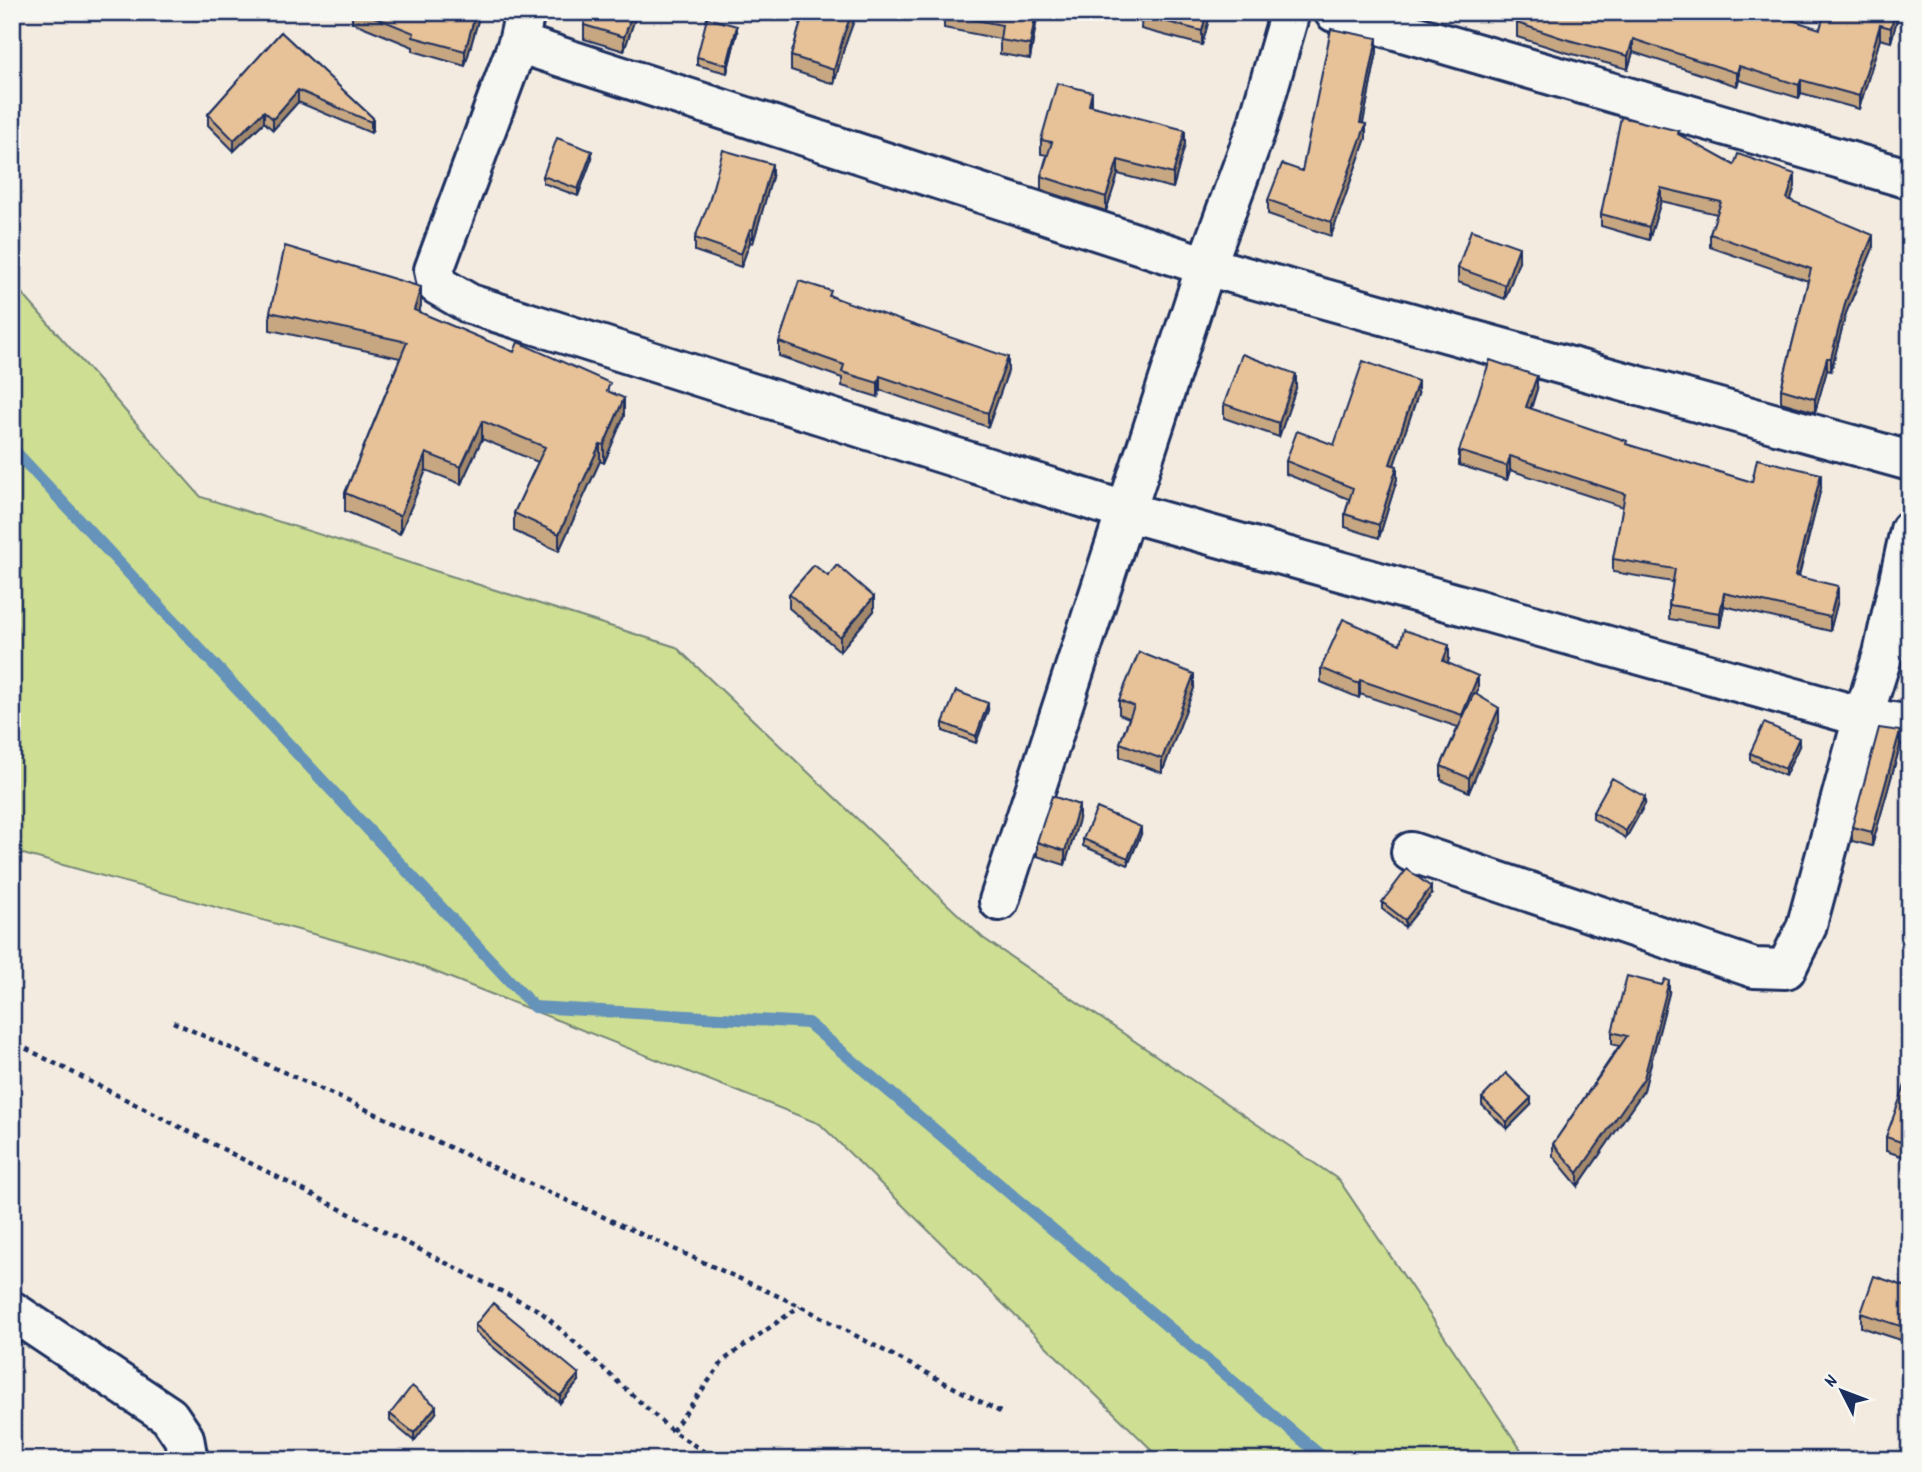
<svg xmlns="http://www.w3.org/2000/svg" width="1922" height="1472" viewBox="0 0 1922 1472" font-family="Dekko,sans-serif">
<rect width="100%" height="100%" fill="#f3ebe0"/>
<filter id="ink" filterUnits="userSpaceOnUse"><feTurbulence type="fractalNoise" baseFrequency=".0143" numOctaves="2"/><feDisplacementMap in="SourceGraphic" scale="14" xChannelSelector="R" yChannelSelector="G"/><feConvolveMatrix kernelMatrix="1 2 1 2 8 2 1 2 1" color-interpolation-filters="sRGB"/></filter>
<g filter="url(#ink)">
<path fill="#cede92" stroke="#748678" stroke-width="2" d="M 12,282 L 201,497 L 676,647 L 983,938 L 1339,1180 L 1528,1460 L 1162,1460 L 820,1124 L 400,958 L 12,851 Z"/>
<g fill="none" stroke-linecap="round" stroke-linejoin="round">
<path stroke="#6593ba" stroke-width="12" d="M 12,448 L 534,1007 L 808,1023 L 1326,1460"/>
<defs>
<path id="street" d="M 525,12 L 518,43 L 434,270 L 437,285 L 470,304 L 1128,512 L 1863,717 L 1910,725
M 1334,12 L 1910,179
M 518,43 L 1206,266 L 1910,461
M 1411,852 L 1754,968 L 1786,969 L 1806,928 L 1863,717 L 1883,654 L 1910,530
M 999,901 L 1206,266 L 1257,127 L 1290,12
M 12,1311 L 169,1416 L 184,1438 L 188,1460"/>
</defs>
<use href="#street" stroke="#1b2f5e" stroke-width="44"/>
<path stroke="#1b2f5e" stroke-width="4.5" stroke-dasharray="5 5" stroke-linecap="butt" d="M 173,1022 L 800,1306 L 1002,1413
M 17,1044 L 540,1311 L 672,1431 L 717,1460
M 672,1431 L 724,1360 L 800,1306"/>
<use href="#street" stroke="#f6f6f2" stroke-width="38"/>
</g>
<path fill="#c7a682" stroke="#1b2f5e" stroke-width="2" d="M 352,12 L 479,12 L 479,17 L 465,66 L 413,51 L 413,47 L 352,22 Z
M 588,12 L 637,12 L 624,51 L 584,39 L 584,25 Z
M 804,12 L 857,12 L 844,48 L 834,84 L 791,70 L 791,56 Z
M 944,12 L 1038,12 L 1030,59 L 1000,54 L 1000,39 L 944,28 Z
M 1142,12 L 1211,12 L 1202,45 L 1141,29 Z
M 1825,12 L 1899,12 L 1891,42 L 1880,39 L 1859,109 L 1801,93 L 1799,98 L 1739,80 L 1737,86 L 1633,52 L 1628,69 L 1565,52 L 1517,37 L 1517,23 L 1820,29 Z
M 281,32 L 373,118 L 373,129 L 371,133 L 298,102 L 273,130 L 264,122 L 234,151 L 208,125 L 208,114 Z
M 737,33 L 727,73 L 697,65 L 697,57 Z
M 1377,52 L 1363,123 L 1366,138 L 1331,236 L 1268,214 L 1268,200 L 1302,171 Z
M 1092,106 L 1185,144 L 1173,188 L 1118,174 L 1106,211 L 1041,190 L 1041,176 L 1047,155 L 1041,154 L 1041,140 Z
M 1679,135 L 1734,165 L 1795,186 L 1790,201 L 1873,248 L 1846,313 L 1831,371 L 1827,370 L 1815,412 L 1781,402 L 1781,389 L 1808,281 L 1710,247 L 1710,234 L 1717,214 L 1661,201 L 1649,240 L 1601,226 L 1601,214 Z
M 592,158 L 578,196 L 543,183 L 543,176 Z
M 772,177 L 753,243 L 750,242 L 741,267 L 695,251 L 695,238 Z
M 1519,261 L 1505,299 L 1458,282 L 1458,268 Z
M 831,296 L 1008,371 L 988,427 L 880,390 L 878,397 L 842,386 L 842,378 L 779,356 L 779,342 Z
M 421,305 L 419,312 L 610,393 L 624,416 L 604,463 L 600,461 L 559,551 L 514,531 L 514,513 L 538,462 L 482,439 L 461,484 L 426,470 L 400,534 L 345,511 L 345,493 L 400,358 L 270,330 L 270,312 Z
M 1296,388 L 1279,437 L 1224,418 L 1224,404 Z
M 1537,389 L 1531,409 L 1627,445 L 1752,482 L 1821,488 L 1799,577 L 1838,600 L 1830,631 L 1724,606 L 1720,627 L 1669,619 L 1669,605 L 1673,582 L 1613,572 L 1613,559 L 1623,507 L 1510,470 L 1507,480 L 1459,465 L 1459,451 Z
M 1418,394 L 1394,465 L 1397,479 L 1379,538 L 1345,527 L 1345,514 L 1349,499 L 1286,474 L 1286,461 L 1334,445 Z
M 828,576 L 874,611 L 840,651 L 789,608 L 789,594 Z
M 1400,644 L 1449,659 L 1447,663 L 1478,690 L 1476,695 L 1499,722 L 1469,792 L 1441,780 L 1441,766 L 1458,727 L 1360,694 L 1359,698 L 1321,682 L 1321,668 Z
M 1194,688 L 1162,773 L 1120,757 L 1120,743 L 1129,718 L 1119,714 L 1119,700 Z
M 988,710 L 976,743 L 943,731 L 943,723 Z
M 1799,746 L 1785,776 L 1750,760 L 1750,753 Z
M 1900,746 L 1872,846 L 1852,841 L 1852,827 Z
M 1645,804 L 1626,838 L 1593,819 L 1593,812 Z
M 1079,819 L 1065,865 L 1037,856 L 1037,842 Z
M 1141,834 L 1128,865 L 1083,846 L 1083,839 Z
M 1431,895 L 1405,927 L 1382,909 L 1382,902 Z
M 1669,993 L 1644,1090 L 1578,1186 L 1553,1156 L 1553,1144 L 1619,1046 L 1612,1044 L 1612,1032 Z
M 1910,1077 L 1910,1159 L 1886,1151 L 1886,1137 Z
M 1482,1098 L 1531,1105 L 1507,1129 L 1482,1105 Z
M 1910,1288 L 1910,1343 L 1861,1327 L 1861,1313 Z
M 475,1325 L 579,1381 L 560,1403 L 475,1332 Z
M 436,1413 L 414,1441 L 390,1421 L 390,1414 Z"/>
<path fill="#a2876a" stroke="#1b2f5e" stroke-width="2" d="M 476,12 L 479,12 L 479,17 L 465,66 L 465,51 Z
M 633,12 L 637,12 L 624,51 L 624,37 Z
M 852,12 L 857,12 L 844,48 L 834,84 L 834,70 L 844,34 Z
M 1036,12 L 1038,12 L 1030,59 L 1030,45 Z
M 1207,12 L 1211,12 L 1202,45 L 1202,31 Z
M 1895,12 L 1899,12 L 1891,42 L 1891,28 Z
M 1880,25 L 1880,39 L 1859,109 L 1859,96 Z
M 737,26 L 737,33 L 727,73 L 727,65 Z
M 1377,38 L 1377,52 L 1360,137 L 1360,123 Z
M 1633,39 L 1633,52 L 1628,69 L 1628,56 Z
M 1739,66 L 1739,80 L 1737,86 L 1737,73 Z
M 1801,80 L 1801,93 L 1799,98 L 1799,85 Z
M 298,90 L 298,102 L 273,130 L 273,119 Z
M 1092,92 L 1092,106 L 1089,105 Z
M 264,111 L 264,122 L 234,151 L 234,140 Z
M 373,118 L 373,129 L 371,133 L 371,122 Z
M 1366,124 L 1366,138 L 1331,236 L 1331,222 Z
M 1185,130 L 1185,144 L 1173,188 L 1173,174 Z
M 592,151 L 592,158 L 578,196 L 578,189 Z
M 1118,160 L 1118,174 L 1106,211 L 1106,197 Z
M 772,164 L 772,177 L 753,243 L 753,230 Z
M 1795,174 L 1795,186 L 1787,212 L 1787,199 Z
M 1661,188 L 1661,201 L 1649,240 L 1649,227 Z
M 750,229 L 750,242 L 741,267 L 741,254 Z
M 1873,235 L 1873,248 L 1846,313 L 1831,371 L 1831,358 L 1846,300 Z
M 1519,247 L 1519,261 L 1505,299 L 1505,285 Z
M 421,287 L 421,305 L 414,328 L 414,310 Z
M 1008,357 L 1008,371 L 988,427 L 988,413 Z
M 1827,358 L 1827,370 L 1815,412 L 1815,399 Z
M 1296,374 L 1296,388 L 1279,437 L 1279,423 Z
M 880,376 L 880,390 L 878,397 L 878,383 Z
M 1537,376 L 1537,389 L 1526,421 L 1526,407 Z
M 1418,381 L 1418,394 L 1390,477 L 1390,464 Z
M 624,398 L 624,416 L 604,463 L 604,445 Z
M 482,421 L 482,439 L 461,484 L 461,467 Z
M 600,444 L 600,461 L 559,551 L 559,534 Z
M 426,453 L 426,470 L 400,534 L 400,516 Z
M 1510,456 L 1510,470 L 1507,480 L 1507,466 Z
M 1397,466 L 1397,479 L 1379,538 L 1379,525 Z
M 1821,474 L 1821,488 L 1795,590 L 1795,576 Z
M 1838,586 L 1838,600 L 1830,631 L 1830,617 Z
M 1724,593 L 1724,606 L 1720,627 L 1720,613 Z
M 874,597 L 874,611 L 840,651 L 840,637 Z
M 1449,645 L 1449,659 L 1443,675 L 1443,661 Z
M 1194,674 L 1194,688 L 1162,773 L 1162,759 Z
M 1478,676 L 1478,690 L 1462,729 L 1462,715 Z
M 1360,680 L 1360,694 L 1359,698 L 1359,684 Z
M 988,703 L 988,710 L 976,743 L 976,736 Z
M 1499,708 L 1499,722 L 1469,792 L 1469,778 Z
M 1900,731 L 1900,746 L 1872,846 L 1872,832 Z
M 1799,738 L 1799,746 L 1785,776 L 1785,769 Z
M 1645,797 L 1645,804 L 1626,838 L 1626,831 Z
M 1079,805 L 1079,819 L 1065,865 L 1065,851 Z
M 1141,827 L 1141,834 L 1128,865 L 1128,858 Z
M 1431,887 L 1431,895 L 1405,927 L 1405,920 Z
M 1669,981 L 1669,993 L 1644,1090 L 1578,1186 L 1578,1173 Z
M 1531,1098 L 1531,1105 L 1507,1129 L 1507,1122 Z
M 579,1374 L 579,1381 L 560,1403 L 560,1396 Z
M 436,1406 L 436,1413 L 414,1441 L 414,1433 Z"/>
<path fill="#e7c197" stroke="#1b2f5e" stroke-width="2" d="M 362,12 L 476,12 L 465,51 L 413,37 L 414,33 Z
M 588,12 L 633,12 L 624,37 L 584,25 Z
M 804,12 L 852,12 L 844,34 L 834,70 L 791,56 Z
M 944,12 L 1036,12 L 1030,45 L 1000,40 L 1002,25 L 944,14 Z
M 1142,12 L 1207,12 L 1202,31 L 1141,15 Z
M 1520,12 L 1766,12 L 1820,29 L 1825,12 L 1895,12 L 1891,28 L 1880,25 L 1859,96 L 1801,80 L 1799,85 L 1739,66 L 1737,73 L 1633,39 L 1628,56 L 1565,39 L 1517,23 Z
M 707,18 L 737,26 L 727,65 L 697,57 Z
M 1331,29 L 1377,38 L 1360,123 L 1366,124 L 1331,222 L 1268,200 L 1282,164 L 1302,171 Z
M 281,32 L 373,118 L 371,122 L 298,90 L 273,119 L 264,111 L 234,140 L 208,114 Z
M 1057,83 L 1092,92 L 1089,105 L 1185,130 L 1173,174 L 1118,160 L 1106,197 L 1041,176 L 1052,142 L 1041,140 Z
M 1621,117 L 1679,131 L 1678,134 L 1734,165 L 1738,154 L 1795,174 L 1787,199 L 1873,235 L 1846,300 L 1831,358 L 1827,358 L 1815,399 L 1781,389 L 1811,269 L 1710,234 L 1721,202 L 1661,188 L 1649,227 L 1601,214 Z
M 557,138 L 592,151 L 578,189 L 543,176 Z
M 723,150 L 772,164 L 753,230 L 750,229 L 741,254 L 695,238 L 709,202 Z
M 1471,230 L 1519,247 L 1505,285 L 1458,268 Z
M 285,246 L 421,287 L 414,310 L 514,352 L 518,342 L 610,383 L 607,391 L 624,398 L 604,445 L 600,444 L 559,534 L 514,513 L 545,447 L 482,421 L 461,467 L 426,453 L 400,516 L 345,493 L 407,342 L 270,312 Z
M 799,281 L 831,291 L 829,296 L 1008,357 L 988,413 L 880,376 L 878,383 L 842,372 L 844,365 L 779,342 Z
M 1242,354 L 1296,374 L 1279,423 L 1224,404 Z
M 1490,360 L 1537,376 L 1526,407 L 1627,441 L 1626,444 L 1752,482 L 1757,459 L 1821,474 L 1795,576 L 1838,586 L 1830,617 L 1724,593 L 1720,613 L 1669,605 L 1675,569 L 1613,559 L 1625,494 L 1510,456 L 1507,466 L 1459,451 Z
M 1363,361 L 1418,381 L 1390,464 L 1397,466 L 1379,525 L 1345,514 L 1353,488 L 1286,461 L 1297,431 L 1334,445 Z
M 814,565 L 828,576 L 837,565 L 874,597 L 840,637 L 789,594 Z
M 1343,619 L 1400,644 L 1404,630 L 1449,645 L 1443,661 L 1478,676 L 1462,715 L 1360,680 L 1359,684 L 1321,668 Z
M 1139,652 L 1194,674 L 1162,759 L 1120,743 L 1134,706 L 1119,700 Z
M 956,691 L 988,703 L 976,736 L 943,723 Z
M 1474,693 L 1499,708 L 1469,778 L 1441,766 Z
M 1764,723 L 1799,738 L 1785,769 L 1750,753 Z
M 1879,728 L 1900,731 L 1872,832 L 1852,827 Z
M 1612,778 L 1645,797 L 1626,831 L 1593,812 Z
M 1052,796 L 1079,805 L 1065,851 L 1037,842 Z
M 1097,808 L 1141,827 L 1128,858 L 1083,839 Z
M 1407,869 L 1431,887 L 1405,920 L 1382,902 Z
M 1627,976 L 1662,985 L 1665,979 L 1669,981 L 1644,1078 L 1578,1173 L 1553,1144 L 1627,1036 L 1612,1032 Z
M 1506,1073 L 1531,1098 L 1507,1122 L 1482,1098 Z
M 1908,1077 L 1910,1077 L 1910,1145 L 1886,1137 Z
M 1874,1276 L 1910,1288 L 1910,1329 L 1861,1313 Z
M 493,1303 L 579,1374 L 560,1396 L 475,1325 Z
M 412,1386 L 436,1406 L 414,1433 L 390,1414 Z"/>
</g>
<rect width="1922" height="1472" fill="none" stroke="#f6f6f2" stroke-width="42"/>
<rect x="21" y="21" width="1880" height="1430" fill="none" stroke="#1b2f5e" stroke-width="2.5" filter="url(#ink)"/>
<g transform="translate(1842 1391) rotate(312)" stroke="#f6f6f2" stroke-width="5" paint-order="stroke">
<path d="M0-5L12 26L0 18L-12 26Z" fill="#1b2f5e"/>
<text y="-10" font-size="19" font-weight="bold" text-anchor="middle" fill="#1b2f5e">N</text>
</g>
</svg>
